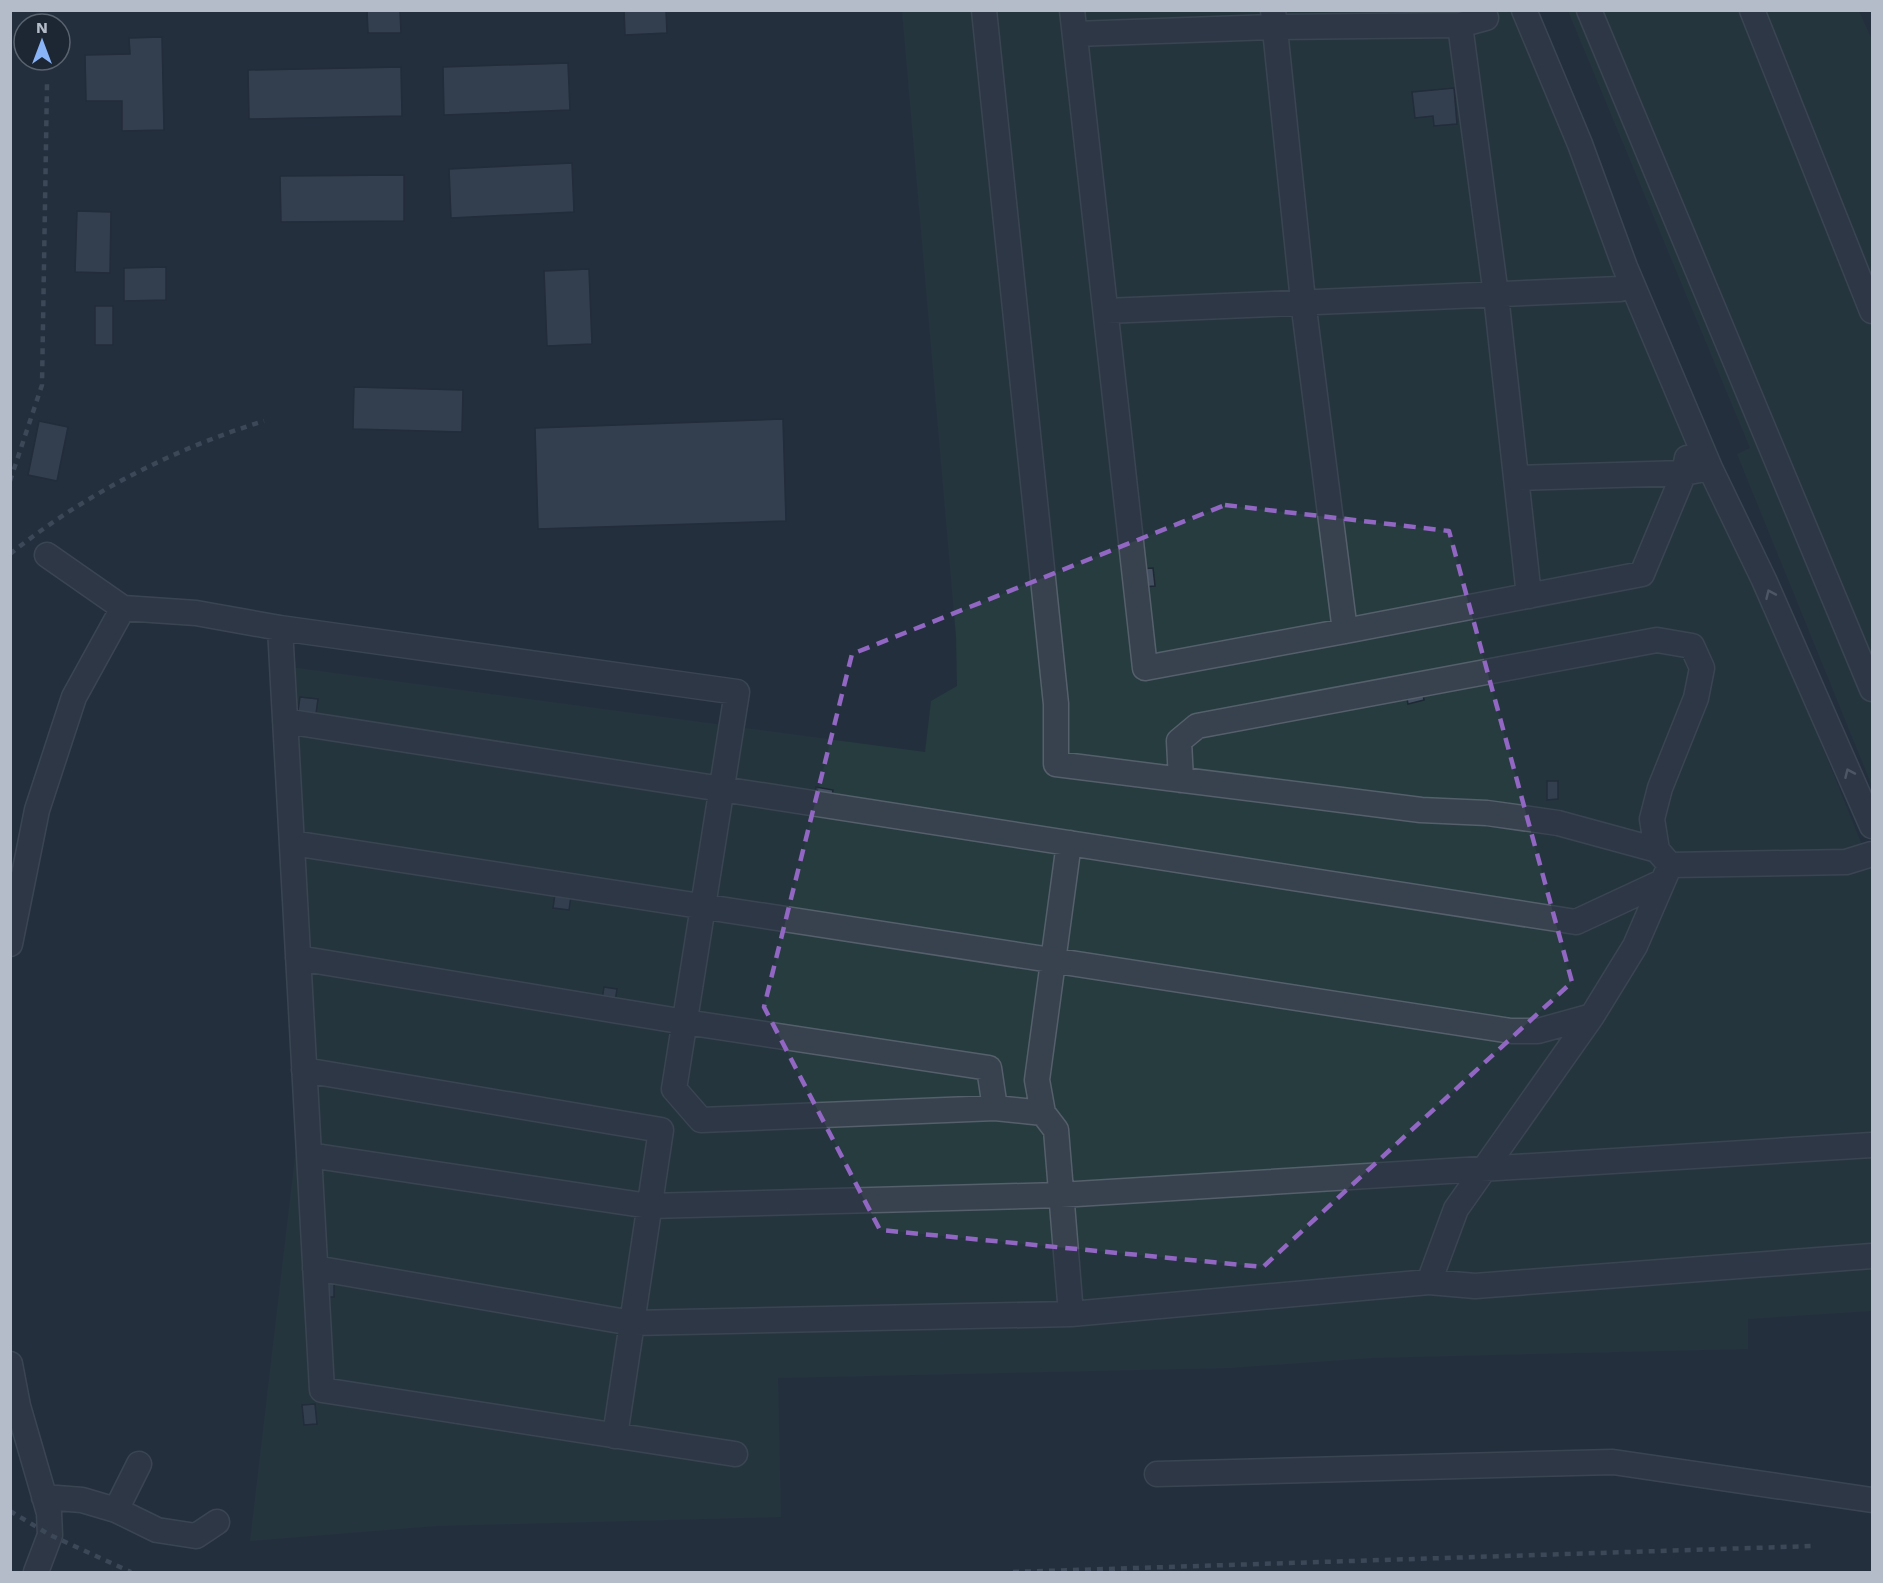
<svg xmlns="http://www.w3.org/2000/svg" width="1883" height="1583" viewBox="0 0 1883 1583" font-family="'Work Sans',sans-serif">
<rect width="100%" height="100%" fill="#242f3e"/>
<path fill="#263c3f" d="M 902,11 L 1518,11 L 1710,468 L 1872,870 L 1872,1311 L 1748,1319 L 1748,1349 L 1372,1358 L 1230,1368 L 778,1378 L 781,1517 L 437,1526 L 250,1541 L 300,1114 L 275,665 L 925,752 L 931,701 L 957,686 L 956,637 Z
M 1568,11 L 1859,11 L 1872,40 L 1872,786 L 1737,454 L 1750,448 Z"/>
<path fill="#455162" stroke="#1f2835" stroke-width="1.5" d="M 367,10 L 400,10 L 401,33 L 368,33 Z
M 624,10 L 666,10 L 667,33 L 625,35 Z
M 162,37 L 164,130 L 122,131 L 122,101 L 86,101 L 85,55 L 130,54 L 129,38 Z
M 568,63 L 570,110 L 444,115 L 443,67 Z
M 401,67 L 402,116 L 249,119 L 248,70 Z
M 1454,88 L 1457,124 L 1434,126 L 1433,116 L 1415,118 L 1412,92 Z
M 572,163 L 574,212 L 451,218 L 449,169 Z
M 404,175 L 404,221 L 281,222 L 280,176 Z
M 77,211 L 111,212 L 110,273 L 75,272 Z
M 166,267 L 166,300 L 124,301 L 124,268 Z
M 589,269 L 592,344 L 547,346 L 544,271 Z
M 95,306 L 113,306 L 113,345 L 95,345 Z
M 354,387 L 463,390 L 462,432 L 353,429 Z
M 783,419 L 786,521 L 538,529 L 535,428 Z
M 39,421 L 68,427 L 57,481 L 28,475 Z
M 1153,568 L 1155,586 L 1142,587 L 1140,569 Z
M 1422,690 L 1424,700 L 1408,704 L 1406,693 Z
M 300,697 L 318,699 L 315,721 L 297,718 Z
M 1547,781 L 1558,781 L 1558,799 L 1547,800 Z
M 816,787 L 833,790 L 831,802 L 814,799 Z
M 555,894 L 571,896 L 569,910 L 553,908 Z
M 604,987 L 617,989 L 615,1002 L 602,1000 Z
M 321,1279 L 334,1280 L 334,1297 L 320,1297 Z
M 315,1404 L 317,1424 L 304,1425 L 302,1405 Z"/>
<g fill="none" stroke-linecap="round" stroke-linejoin="round">
<defs>
<path id="minor" d="M 984,10 L 1056,704 L 1056,764 L 1421,810 L 1487,813 L 1558,823 L 1657,850 L 1670,865
M 1072,10 L 1145,668 L 1345,631
M 1273,10 L 1303,301 L 1345,631 L 1642,574 L 1684,473 L 1710,468
M 1524,10 L 1580,144 L 1625,267 L 1710,468 L 1764,580 L 1872,826
M 1589,10 L 1872,689
M 1752,10 L 1872,311
M 1460,25 L 1496,295 L 1529,596
M 1075,34 L 1275,27 L 1460,25 L 1486,18
M 1106,311 L 1620,289
M 1516,478 L 1684,473 L 1687,458
M 47,555 L 123,608
M 280,628 L 322,1390 L 735,1454
M 285,721 L 1576,922 L 1662,882
M 1181,780 L 1179,741 L 1197,726 L 1657,640 L 1692,646 L 1702,668 L 1696,698 L 1660,788 L 1652,819 L 1657,850
M 292,843 L 1511,1031 L 1538,1031 L 1592,1016
M 10,944 L 37,810 L 74,697 L 123,608 L 196,613 L 280,628 L 737,692 L 674,1089 L 701,1120 L 995,1108 L 1043,1113 L 1056,1130 L 1071,1314
M 298,958 L 685,1022 L 989,1068 L 995,1108
M 304,1070 L 661,1130 L 615,1436
M 1043,1113 L 1037,1080 L 1069,843
M 309,1155 L 649,1206 L 1060,1195 L 1872,1145
M 315,1268 L 632,1323 L 1071,1314 L 1429,1282 L 1475,1286 L 1872,1256
M 1429,1282 L 1456,1209 L 1592,1016 L 1635,946 L 1670,865 L 1846,862 L 1872,854
M 10,1364 L 18,1406 L 49,1513 L 50,1535 L 36,1572
M 1157,1474 L 1613,1462 L 1872,1500
M 44,1497 L 82,1500 L 116,1510 L 157,1530 L 196,1536 L 217,1522
M 116,1510 L 139,1464"/>
</defs>
<use href="#minor" stroke="#565f6c" stroke-width="27"/>
<use href="#minor" stroke="#38414e" stroke-width="24"/>
<path stroke="#5a6575" stroke-width="4.5" stroke-dasharray="6 6" stroke-linecap="butt" d="M 10,481 L 42,385 L 47,84
M 10,554 C 85,494 173,449 264,421
M 10,1511 L 50,1535 L 131,1572
M 1013,1572 L 1813,1546"/>
</g>
<defs><path id="oneway-chevron" d="M-2-3.5L2.5 0L-2 3.5" fill="none" stroke-width="1.6" stroke-linecap="round" stroke-linejoin="round" transform="scale(1.5)"/></defs>
<g stroke="#7c8592">
<use href="#oneway-chevron" transform="translate(1770 594) rotate(-114)"/>
<use href="#oneway-chevron" transform="translate(1849 773) rotate(-114)"/>
</g>
<path d="M0 0H1883V1583H0ZM 1225,505 L 1449,531 L 1572,982 L 1263,1267 L 880,1230 L 764,1007 L 852,654 Z" fill="#242f3e" fill-opacity=".55" fill-rule="evenodd"/>
<path fill="none" stroke="#9266c3" stroke-width="4.5" stroke-dasharray="12 8" stroke-linejoin="round" d="M 1225,505 L 1449,531 L 1572,982 L 1263,1267 L 880,1230 L 764,1007 L 852,654 Z"/>
<rect width="1883" height="1583" fill="none" stroke="#b4bcc9" stroke-width="24"/>
<g transform="translate(42 42)"><circle r="28" fill="#1d2633" stroke="#59626f" stroke-width="1.5"/>
<path d="M0-4.5L10 22L0 15L-10 22Z" fill="#8ab4f8"/>
<text y="-9" font-size="16" font-weight="bold" text-anchor="middle" fill="#b4bcc9">N</text>
</g>
</svg>
